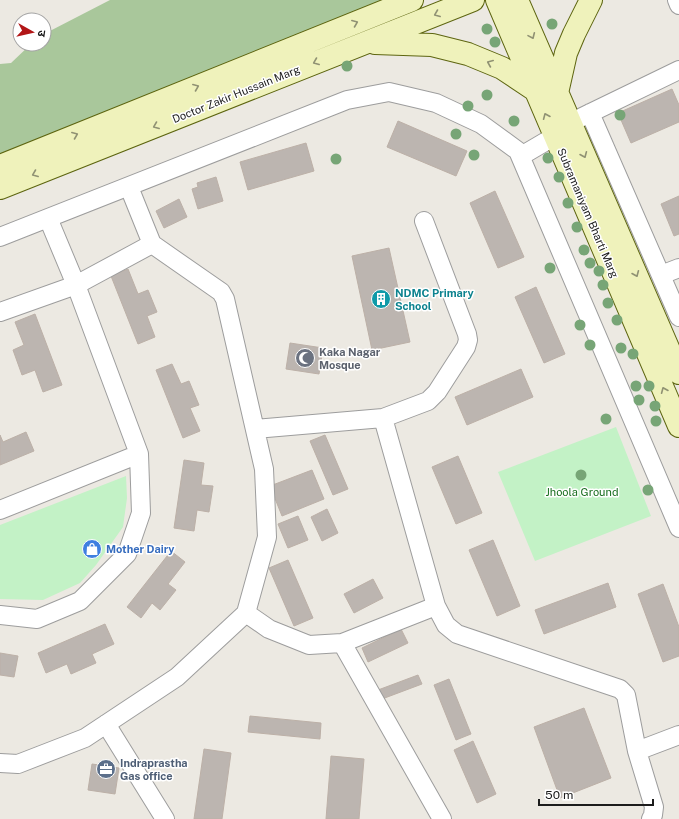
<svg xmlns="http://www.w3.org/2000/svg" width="679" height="819" viewBox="0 0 679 819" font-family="'Public Sans','Noto Sans Devanagari',sans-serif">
<rect width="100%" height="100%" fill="#ece9e2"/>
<path fill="#a9c79b" d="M 110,0 L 382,0 L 381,2 L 195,80 L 0,154 L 0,64 L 11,63 L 31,44 L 44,44 L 44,34 L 46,33 Z"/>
<path fill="#c3f2c6" d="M 616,427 L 651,516 L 535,561 L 498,472 Z
M 126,476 L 127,498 L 123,527 L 96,565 L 80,583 L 43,600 L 0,599 L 0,525 Z"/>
<path fill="#bcb5b0" stroke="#bcb0a7" d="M 672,89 L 679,105 L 679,122 L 631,143 L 618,113 Z
M 398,121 L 467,151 L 456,176 L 387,147 Z
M 306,143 L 314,171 L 248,190 L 240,162 Z
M 216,177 L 223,201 L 198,209 L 192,189 L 198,187 L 197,183 Z
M 495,191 L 524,257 L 498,268 L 470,203 Z
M 679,196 L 679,234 L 674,236 L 661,204 Z
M 179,199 L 187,217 L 164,228 L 156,211 Z
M 389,248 L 410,342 L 372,350 L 352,256 Z
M 128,269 L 138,294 L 148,290 L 157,312 L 147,316 L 155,337 L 138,344 L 111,276 Z
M 536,287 L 565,354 L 544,363 L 515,297 Z
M 35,314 L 62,385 L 43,392 L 35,370 L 22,375 L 13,350 L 24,345 L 15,322 Z
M 290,343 L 323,348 L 319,374 L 286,369 Z
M 172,364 L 181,384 L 189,381 L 199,405 L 190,408 L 200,431 L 183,438 L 156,370 Z
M 521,369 L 533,397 L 467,425 L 455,397 Z
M 26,432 L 34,451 L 0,465 L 0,435 L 3,442 Z
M 325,435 L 348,489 L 333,495 L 310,441 Z
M 458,456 L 482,513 L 456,524 L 432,467 Z
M 184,460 L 204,463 L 201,485 L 213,486 L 209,512 L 197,510 L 194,531 L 174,528 Z
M 312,470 L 324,499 L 282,516 L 270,486 Z
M 327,509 L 338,533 L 322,541 L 311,517 Z
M 298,516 L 308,540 L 288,548 L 278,524 Z
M 493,540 L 520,606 L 497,616 L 469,550 Z
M 171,551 L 185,562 L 168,584 L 176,590 L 160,610 L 152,603 L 141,618 L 127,607 Z
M 288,560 L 313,618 L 294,626 L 269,568 Z
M 373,579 L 383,598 L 354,613 L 344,594 Z
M 608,583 L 616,607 L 544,634 L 535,610 Z
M 663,584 L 679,627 L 679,656 L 663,662 L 638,594 Z
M 105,624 L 114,644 L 92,654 L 96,663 L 71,674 L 67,664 L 46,673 L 38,653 Z
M 401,629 L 408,643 L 368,662 L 362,648 Z
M 0,653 L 18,656 L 14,677 L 0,675 Z
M 418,675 L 422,684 L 382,699 L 378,690 Z
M 449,679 L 471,734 L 456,740 L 434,685 Z
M 584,708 L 611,778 L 560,798 L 534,727 Z
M 250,716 L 321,723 L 320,739 L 248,732 Z
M 473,741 L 496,794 L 477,803 L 454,750 Z
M 204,749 L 231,753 L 222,819 L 194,819 Z
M 331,756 L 364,759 L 359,819 L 326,819 Z
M 92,764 L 119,768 L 115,794 L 88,790 Z"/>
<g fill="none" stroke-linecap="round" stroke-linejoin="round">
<defs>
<path id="street" d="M 677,0 L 679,5
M 590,113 L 679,317
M 580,118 L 679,70
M 521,156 L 555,136
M 424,221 L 467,334 L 468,340 L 466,347 L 437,392 L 428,401 L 383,418 L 436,606 L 446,625 L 457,634 L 620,689 L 626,695 L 637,751 L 654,807 L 653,815 L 651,819
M 0,237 L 347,100 L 389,92 L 436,103 L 481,124 L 518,151 L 679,528
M 661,275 L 679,268
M 0,312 L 76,285 L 152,244 L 129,187
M 255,429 L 383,418
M 0,510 L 139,454
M 246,613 L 269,629 L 309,645 L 342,643 L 436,606
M 0,615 L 37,619 L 80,601 L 127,554 L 141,513 L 139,454 L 76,285 L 48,218
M 342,643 L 442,819
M 106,724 L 165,819
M 637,751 L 679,735
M 0,763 L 18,764 L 85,738 L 177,677 L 246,613 L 267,537 L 264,469 L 225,299 L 221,292 L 152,244"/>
<path id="secondary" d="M 497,0 L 679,426
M 517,0 L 679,373
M 375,43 L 432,45 L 468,54 L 502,68 L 535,90
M 557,93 L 566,53 L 574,34 L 591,0
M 0,166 L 412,0
M 0,188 L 473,0"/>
</defs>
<use href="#street" stroke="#9d9d9d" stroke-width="20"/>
<use href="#secondary" stroke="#5d6510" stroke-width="24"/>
<use href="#street" stroke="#fff" stroke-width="18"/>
<use href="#secondary" stroke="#eff2bb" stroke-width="22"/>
</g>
<g fill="#77a576">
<circle cx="552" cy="24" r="5.5"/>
<circle cx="487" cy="29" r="5.5"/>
<circle cx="495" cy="42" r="5.5"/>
<circle cx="347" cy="66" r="5.5"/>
<circle cx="487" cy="95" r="5.5"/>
<circle cx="468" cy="106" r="5.5"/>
<circle cx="620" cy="115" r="5.5"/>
<circle cx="514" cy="121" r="5.5"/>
<circle cx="456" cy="134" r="5.5"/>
<circle cx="474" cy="155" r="5.5"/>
<circle cx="548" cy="158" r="5.5"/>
<circle cx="336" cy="159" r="5.5"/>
<circle cx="559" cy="177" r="5.5"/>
<circle cx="568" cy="203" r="5.5"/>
<circle cx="577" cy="227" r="5.5"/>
<circle cx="584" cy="250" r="5.5"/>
<circle cx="590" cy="263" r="5.5"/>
<circle cx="550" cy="268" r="5.5"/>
<circle cx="599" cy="271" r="5.5"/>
<circle cx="603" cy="285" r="5.5"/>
<circle cx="608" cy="303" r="5.5"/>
<circle cx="617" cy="320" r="5.5"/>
<circle cx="580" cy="325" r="5.5"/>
<circle cx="590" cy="345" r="5.5"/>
<circle cx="621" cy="348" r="5.5"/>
<circle cx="633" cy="354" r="5.5"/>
<circle cx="636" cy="386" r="5.5"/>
<circle cx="649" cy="386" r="5.5"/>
<circle cx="639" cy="400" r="5.5"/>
<circle cx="655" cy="406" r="5.5"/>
<circle cx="606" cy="419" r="5.5"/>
<circle cx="656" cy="421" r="5.5"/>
<circle cx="581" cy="475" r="5.5"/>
<circle cx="648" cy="490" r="5.5"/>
</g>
<defs><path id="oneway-chevron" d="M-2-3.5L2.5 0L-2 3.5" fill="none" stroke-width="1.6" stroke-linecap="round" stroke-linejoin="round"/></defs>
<g stroke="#909273">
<use href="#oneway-chevron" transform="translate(437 14) rotate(158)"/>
<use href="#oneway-chevron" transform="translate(355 23) rotate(-22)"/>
<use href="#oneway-chevron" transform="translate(532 36) rotate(66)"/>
<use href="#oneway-chevron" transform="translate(316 62) rotate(158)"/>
<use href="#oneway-chevron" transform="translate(490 63) rotate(-157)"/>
<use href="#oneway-chevron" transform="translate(196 87) rotate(-22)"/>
<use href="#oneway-chevron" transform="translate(546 116) rotate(-113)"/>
<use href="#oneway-chevron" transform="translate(156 126) rotate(158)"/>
<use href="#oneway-chevron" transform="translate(75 135) rotate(-22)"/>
<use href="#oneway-chevron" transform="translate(584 155) rotate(67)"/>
<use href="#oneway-chevron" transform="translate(35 174) rotate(158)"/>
<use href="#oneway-chevron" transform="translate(636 274) rotate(67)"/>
<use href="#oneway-chevron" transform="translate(664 390) rotate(-113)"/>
</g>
<defs>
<symbol id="building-disc" viewBox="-11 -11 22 22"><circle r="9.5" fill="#0f9aa8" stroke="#fff"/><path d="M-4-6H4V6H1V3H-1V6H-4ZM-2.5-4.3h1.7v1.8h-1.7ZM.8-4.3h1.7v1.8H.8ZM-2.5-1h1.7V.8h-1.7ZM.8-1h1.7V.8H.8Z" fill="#fff"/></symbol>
<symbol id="mosque-disc" viewBox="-11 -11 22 22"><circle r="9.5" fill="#6b7280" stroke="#fff"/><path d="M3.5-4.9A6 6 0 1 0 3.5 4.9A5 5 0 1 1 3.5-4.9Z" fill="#fff"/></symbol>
<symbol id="shop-disc" viewBox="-11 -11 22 22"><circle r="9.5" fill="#3f7fe0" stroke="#fff"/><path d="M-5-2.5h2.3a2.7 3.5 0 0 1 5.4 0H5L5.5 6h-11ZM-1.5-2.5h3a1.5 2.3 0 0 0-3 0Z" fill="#fff"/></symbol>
<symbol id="office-disc" viewBox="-11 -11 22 22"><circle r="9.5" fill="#5c6f8a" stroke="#fff"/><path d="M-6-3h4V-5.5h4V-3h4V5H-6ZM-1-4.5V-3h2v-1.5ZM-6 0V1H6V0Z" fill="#fff"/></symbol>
</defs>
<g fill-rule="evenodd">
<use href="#building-disc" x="370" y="288" width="22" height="22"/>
<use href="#mosque-disc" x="294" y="347" width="22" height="22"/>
<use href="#shop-disc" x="81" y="538" width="22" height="22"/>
<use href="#office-disc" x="95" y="758" width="22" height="22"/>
</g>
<g text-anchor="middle" stroke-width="3" stroke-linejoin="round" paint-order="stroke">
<g font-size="11" fill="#1c1c1c" stroke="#fff">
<text transform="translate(236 94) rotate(-22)" y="4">Doctor Zakir Hussain Marg</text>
<text transform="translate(588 213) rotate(67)" y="4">Subramaniyam Bharti Marg</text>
</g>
<g font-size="11" font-weight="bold" fill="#0d838f" stroke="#fff" text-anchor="start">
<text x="395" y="297">NDMC Primary<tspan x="395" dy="13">School</tspan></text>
</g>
<g font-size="11" font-weight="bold" fill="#5b616d" stroke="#fff" text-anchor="start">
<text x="319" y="356">Kaka Nagar<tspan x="319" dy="13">Mosque</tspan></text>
</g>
<g font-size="11" fill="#176d1d" stroke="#fff">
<text x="582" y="496">Jhoola Ground</text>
</g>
<g font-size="11" font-weight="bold" fill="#366cbe" stroke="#fff" text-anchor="start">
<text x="106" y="553">Mother Dairy</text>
</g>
<g font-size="11" font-weight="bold" fill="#4e5e75" stroke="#fff" text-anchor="start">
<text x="120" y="767">Indraprastha<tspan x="120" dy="13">Gas office</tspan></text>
</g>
</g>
<g transform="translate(32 32) rotate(98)"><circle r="19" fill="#ffffff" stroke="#a4a4a4"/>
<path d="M0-3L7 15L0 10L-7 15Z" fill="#b21617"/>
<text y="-6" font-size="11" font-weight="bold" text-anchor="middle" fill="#1c1c1c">उ</text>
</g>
<path d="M539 799v6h114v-6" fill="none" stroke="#1c1c1c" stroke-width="2"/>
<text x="545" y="799" font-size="12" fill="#1c1c1c" stroke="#ffffff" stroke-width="3" paint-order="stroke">50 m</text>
</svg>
